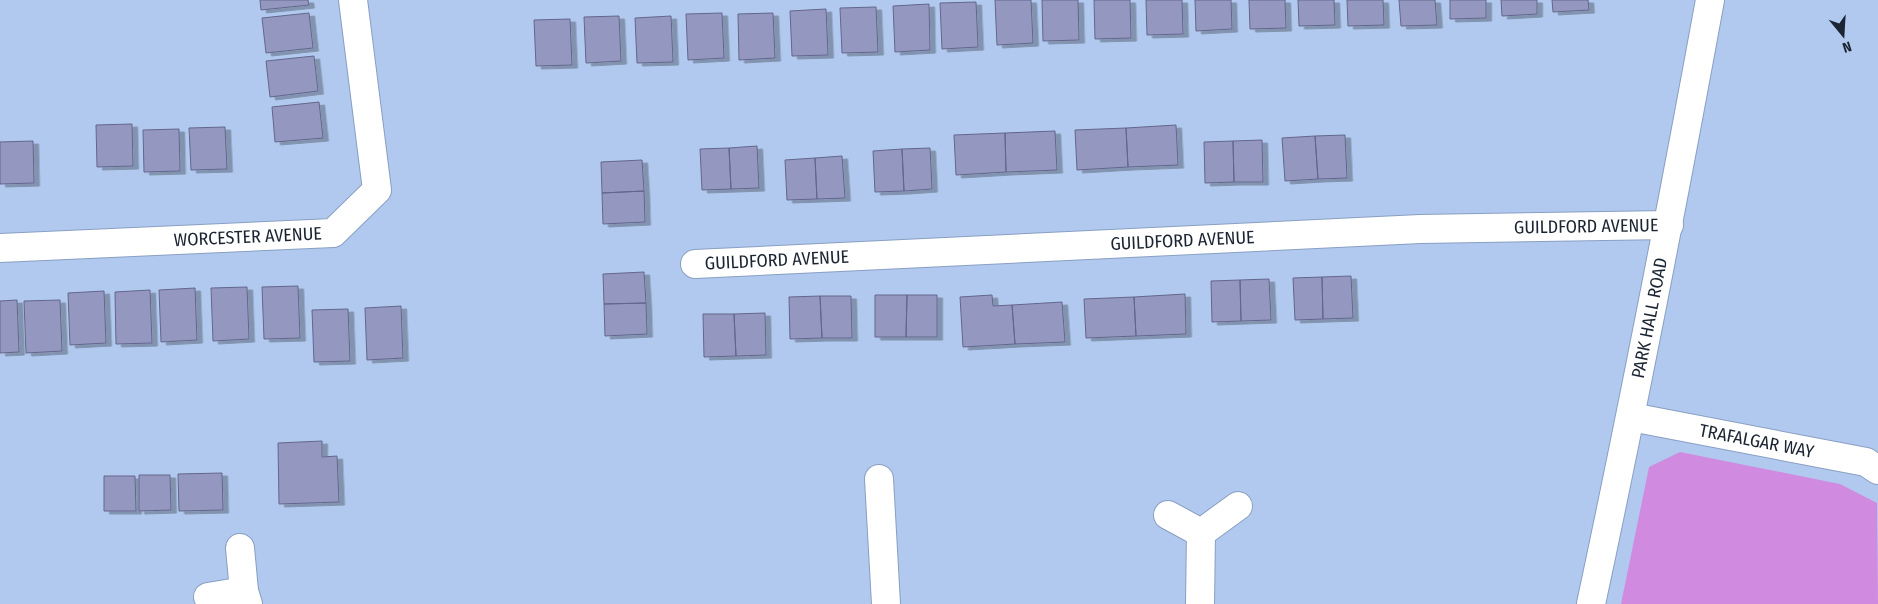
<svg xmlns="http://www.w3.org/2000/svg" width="1878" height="604" viewBox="0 0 1878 604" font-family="'Fira Sans Condensed',sans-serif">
<defs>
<filter id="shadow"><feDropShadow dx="5.5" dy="3" stdDeviation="0" flood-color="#0004"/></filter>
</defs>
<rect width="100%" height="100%" fill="#b1c9ee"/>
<path fill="#d08be1" d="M 1680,452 L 1840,484 L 1877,503 L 1878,604 L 1621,604 L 1649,467 Z"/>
<path fill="#9498c0" stroke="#63668c" filter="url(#shadow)" d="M 260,0 L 308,0 L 309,5 L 261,10 Z
M 995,0 L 1031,0 L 1033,43 L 997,45 Z
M 1042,0 L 1078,0 L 1079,40 L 1043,41 Z
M 1094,0 L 1130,0 L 1131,38 L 1095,39 Z
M 1146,0 L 1182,0 L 1183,34 L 1147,35 Z
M 1195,0 L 1231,0 L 1232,29 L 1196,31 Z
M 1249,0 L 1285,0 L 1286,28 L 1250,29 Z
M 1298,0 L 1334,0 L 1335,25 L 1299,26 Z
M 1347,0 L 1383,0 L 1384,25 L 1348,26 Z
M 1399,0 L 1435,0 L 1437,25 L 1401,26 Z
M 1450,0 L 1486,0 L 1486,18 L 1450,19 Z
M 1501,0 L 1537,0 L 1537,14 L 1502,16 Z
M 1552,0 L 1588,0 L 1589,10 L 1553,12 Z
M 976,2 L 978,47 L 942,49 L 940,3 Z
M 929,4 L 930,50 L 895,52 L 893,6 Z
M 876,7 L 878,52 L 842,53 L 840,8 Z
M 826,9 L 828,55 L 792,56 L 790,11 Z
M 309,13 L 313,48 L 266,53 L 262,18 Z
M 722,13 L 724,58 L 688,60 L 686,14 Z
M 773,13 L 775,58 L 739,60 L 738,14 Z
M 619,16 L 621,61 L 586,63 L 584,17 Z
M 671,16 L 673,62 L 637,63 L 635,18 Z
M 570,19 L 572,65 L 536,66 L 534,20 Z
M 314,56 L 318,91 L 270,97 L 266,61 Z
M 319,102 L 323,138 L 275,142 L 272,107 Z
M 132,124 L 133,166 L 97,167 L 96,125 Z
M 1176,125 L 1178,165 L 1128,167 L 1126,128 Z
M 225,127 L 227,169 L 191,170 L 189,128 Z
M 1126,128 L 1128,167 L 1077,170 L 1075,130 Z
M 179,129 L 180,171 L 144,172 L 143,130 Z
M 1055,131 L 1057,170 L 1006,172 L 1005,133 Z
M 1005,133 L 1006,172 L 956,175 L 954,135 Z
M 1345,135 L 1347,178 L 1318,179 L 1315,136 Z
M 1315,136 L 1318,179 L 1285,181 L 1282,138 Z
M 1262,140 L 1263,182 L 1234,182 L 1233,141 Z
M 33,141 L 34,183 L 0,184 L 0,142 Z
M 1233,141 L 1234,182 L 1205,183 L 1204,142 Z
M 757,146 L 759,188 L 731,189 L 729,148 Z
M 729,148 L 731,189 L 702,190 L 700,149 Z
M 930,148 L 932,189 L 904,191 L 902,149 Z
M 902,149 L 904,191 L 875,192 L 873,151 Z
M 842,156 L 845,198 L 817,199 L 815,158 Z
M 815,158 L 817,199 L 787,200 L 785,160 Z
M 642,160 L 644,191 L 602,193 L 601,162 Z
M 644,191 L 645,222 L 603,224 L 602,193 Z
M 644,272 L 646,303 L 604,304 L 603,274 Z
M 1351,276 L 1353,318 L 1323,319 L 1322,277 Z
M 1322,277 L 1323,319 L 1295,320 L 1293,278 Z
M 1269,279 L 1271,320 L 1241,321 L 1240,280 Z
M 1240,280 L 1241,321 L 1212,322 L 1211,281 Z
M 298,286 L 300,338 L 264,339 L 262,287 Z
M 247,287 L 249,339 L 213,341 L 211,288 Z
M 195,288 L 197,340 L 161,342 L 159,290 Z
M 150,290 L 152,343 L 116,344 L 115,292 Z
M 104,291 L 106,343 L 70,345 L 68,293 Z
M 1185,294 L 1186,334 L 1136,336 L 1134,297 Z
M 875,295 L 907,295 L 906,337 L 875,337 Z
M 907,295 L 937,295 L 937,337 L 906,337 Z
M 992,295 L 993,306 L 1012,305 L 1015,344 L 963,347 L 960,297 Z
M 820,296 L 822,338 L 790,339 L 789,297 Z
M 820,296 L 851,296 L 852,338 L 822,338 Z
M 1134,297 L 1136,336 L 1086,338 L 1084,299 Z
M 17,300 L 19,352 L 0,353 L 0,301 Z
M 60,300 L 62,351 L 26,353 L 24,301 Z
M 1062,302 L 1065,342 L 1015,344 L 1012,305 Z
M 646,303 L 647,334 L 605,336 L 604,304 Z
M 401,306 L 403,358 L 367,360 L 365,308 Z
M 348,309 L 350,361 L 314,362 L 312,310 Z
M 765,313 L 766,355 L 736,356 L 734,314 Z
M 703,314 L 734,314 L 736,356 L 704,357 Z
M 322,441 L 322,457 L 337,456 L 339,502 L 279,504 L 278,443 Z
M 222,473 L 223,510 L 179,511 L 178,474 Z
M 139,475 L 170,475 L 171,510 L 139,511 Z
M 104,476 L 135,476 L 136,511 L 104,511 Z"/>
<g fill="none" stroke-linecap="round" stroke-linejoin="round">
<defs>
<g id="minor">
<path id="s1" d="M 0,248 L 333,233 L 377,190 L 353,0"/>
<path id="s2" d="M 695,264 L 1420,229 L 1669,225"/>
<path id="s3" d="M 1631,417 L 1866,462 L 1878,470"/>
<path d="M 879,479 L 886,604"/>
<path d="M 1168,515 L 1201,533 L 1238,506"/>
<path d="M 240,548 L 244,591 L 248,604"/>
<path d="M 208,597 L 244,591"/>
<path d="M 1200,604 L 1201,533"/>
<path id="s4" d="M 1591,604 C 1634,403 1673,202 1710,0"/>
</g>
</defs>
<use href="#minor" stroke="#899fc3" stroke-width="30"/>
<use href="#minor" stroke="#fff" stroke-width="28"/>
</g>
<g text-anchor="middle" stroke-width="4.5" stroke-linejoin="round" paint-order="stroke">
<g font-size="18" fill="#1b2432" stroke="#b1c9ee">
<text dy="6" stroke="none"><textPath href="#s2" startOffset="892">GUILDFORD AVENUE</textPath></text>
<text dy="6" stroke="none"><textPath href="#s1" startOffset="248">WORCESTER AVENUE</textPath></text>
<text dy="6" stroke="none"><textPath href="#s2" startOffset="488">GUILDFORD AVENUE</textPath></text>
<text dy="6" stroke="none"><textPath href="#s2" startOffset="82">GUILDFORD AVENUE</textPath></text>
<text dy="6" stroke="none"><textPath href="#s4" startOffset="292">PARK HALL ROAD</textPath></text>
<text dy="6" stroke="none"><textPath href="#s3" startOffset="128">TRAFALGAR WAY</textPath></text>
</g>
</g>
<g transform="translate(1843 35) rotate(162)" stroke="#b1c9ee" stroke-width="4" paint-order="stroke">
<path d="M0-4L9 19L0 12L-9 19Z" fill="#1b2432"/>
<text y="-8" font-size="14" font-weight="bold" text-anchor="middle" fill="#1b2432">N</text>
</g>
</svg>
